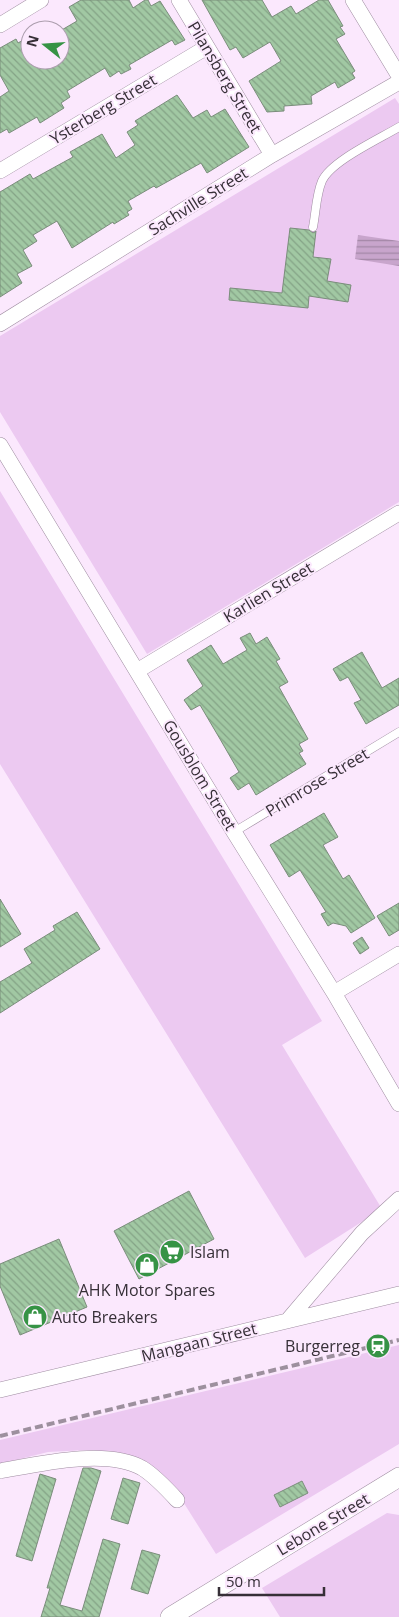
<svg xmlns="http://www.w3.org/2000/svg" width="399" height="1617" viewBox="0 0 399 1617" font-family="'Open Sans',sans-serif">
<defs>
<pattern id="water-rules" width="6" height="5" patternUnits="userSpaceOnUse" patternTransform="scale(1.25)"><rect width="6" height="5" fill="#c8a5cc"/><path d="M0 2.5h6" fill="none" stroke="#a387a6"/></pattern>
<pattern id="building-back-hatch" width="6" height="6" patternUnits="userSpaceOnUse" patternTransform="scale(1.25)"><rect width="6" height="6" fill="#a1c8a3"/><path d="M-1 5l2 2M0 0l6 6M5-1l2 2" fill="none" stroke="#84a386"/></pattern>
</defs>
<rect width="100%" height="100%" fill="#fbe8fd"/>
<path fill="#ecc9f1" d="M 395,98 L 399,104 L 399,502 L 147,654 L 0,412 L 0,336 Z
M 0,491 L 322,1021 L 282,1045 L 382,1209 L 305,1258 L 0,764 Z
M 399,1345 L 399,1444 L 216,1554 L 175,1489 L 152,1466 L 121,1453 L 87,1450 L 48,1452 L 0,1464 L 0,1440 Z
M 387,1513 L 399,1515 L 399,1617 L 280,1617 L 262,1588 Z"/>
<path fill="url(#water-rules)" d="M 358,235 L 399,241 L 399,266 L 355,259 Z"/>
<path fill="url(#building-back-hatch)" stroke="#7a8d7b" d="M 81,0 L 129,0 L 133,8 L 145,0 L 148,0 L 151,6 L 160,1 L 185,40 L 175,45 L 172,40 L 129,65 L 131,69 L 121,74 L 119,71 L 110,77 L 105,68 L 67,91 L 70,97 L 61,103 L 64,108 L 40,123 L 37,117 L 9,133 L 7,129 L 0,133 L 0,97 L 9,91 L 0,75 L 0,48 L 16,39 L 18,43 L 30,36 L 30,60 L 60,60 L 60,31 L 77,21 L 69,7 Z
M 202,0 L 262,0 L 272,17 L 291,6 L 296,14 L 319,0 L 328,0 L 343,26 L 340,27 L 345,34 L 336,39 L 355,71 L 352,73 L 355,78 L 338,88 L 335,82 L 311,96 L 312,104 L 284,106 L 284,111 L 267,112 L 249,81 L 281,61 L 270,42 L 243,58 L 236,47 L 230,50 Z
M 177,95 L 193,118 L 207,110 L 211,117 L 225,109 L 249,147 L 207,173 L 201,163 L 156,188 L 154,186 L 128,201 L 132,209 L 127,212 L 129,215 L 114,224 L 113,222 L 72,248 L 57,221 L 33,235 L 37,241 L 23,250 L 32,266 L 17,274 L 22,283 L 0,297 L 0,192 L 30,174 L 33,179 L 73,157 L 70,152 L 102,134 L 116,158 L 135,145 L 127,132 L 138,125 L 135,121 Z
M 290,228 L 309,230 L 313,233 L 316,231 L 313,257 L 331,259 L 327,281 L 351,285 L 348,302 L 309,296 L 308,308 L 229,300 L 230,288 L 282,293 Z
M 250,633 L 256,644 L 267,637 L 280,659 L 276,661 L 288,682 L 279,687 L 308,739 L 299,744 L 303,751 L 299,753 L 306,764 L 256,795 L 249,783 L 238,790 L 230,778 L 239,772 L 220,739 L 200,705 L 191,710 L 184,700 L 203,686 L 187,660 L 211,645 L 223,664 L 247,650 L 240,638 Z
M 362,652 L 382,688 L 399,678 L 399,705 L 366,724 L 354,703 L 361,700 L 348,677 L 340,681 L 333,669 Z
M 324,813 L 338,837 L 323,845 L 343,879 L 349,875 L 375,918 L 351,933 L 346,926 L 333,923 L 328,926 L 321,914 L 326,912 L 300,870 L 289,877 L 270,845 Z
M 0,899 L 21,934 L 0,947 Z
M 399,903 L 399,930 L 389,936 L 377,916 Z
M 77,912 L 100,949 L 0,1013 L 0,982 L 32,963 L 24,949 L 55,930 L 53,926 Z
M 362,937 L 369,948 L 360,954 L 353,943 Z
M 189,1191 L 214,1239 L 139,1279 L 114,1231 Z
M 59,1239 L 87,1307 L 20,1335 L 0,1286 L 0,1264 Z
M 83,1468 L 91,1468 L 101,1471 L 60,1605 L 82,1611 L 103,1539 L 120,1544 L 99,1617 L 41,1617 L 50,1588 L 47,1588 Z
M 40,1474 L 56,1479 L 32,1561 L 16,1556 Z
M 123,1478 L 140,1483 L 128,1524 L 111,1519 Z
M 302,1481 L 308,1493 L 280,1507 L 274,1495 Z
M 142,1550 L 160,1555 L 148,1594 L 131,1589 Z"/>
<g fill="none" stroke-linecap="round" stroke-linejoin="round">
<defs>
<path id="service" d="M 313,227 C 316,212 316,195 322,181 C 331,161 379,139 399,127
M 234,832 L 399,732"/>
<path id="minor" d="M 179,0 L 272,155
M 353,0 L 399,76
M 0,25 L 41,0
M 0,171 L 207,47
M 0,324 L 272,155 L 399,82
M 0,445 L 234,832 L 334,993 L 399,1104
M 137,671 L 399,513
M 334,993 L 399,954
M 288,1320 L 362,1233 L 399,1199
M 0,1390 L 399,1294
M 0,1471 C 39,1464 106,1448 142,1468 C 155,1476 167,1489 177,1500"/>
<path id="tertiary" d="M 170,1617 L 399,1477"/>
</defs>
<use href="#service" stroke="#9f8da1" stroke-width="9"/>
<use href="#minor" stroke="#9f8da1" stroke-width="16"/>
<use href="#tertiary" stroke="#9f8da1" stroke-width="20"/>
<use href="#service" stroke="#fff" stroke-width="8"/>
<use href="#minor" stroke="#fff" stroke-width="15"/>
<use href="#tertiary" stroke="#fff" stroke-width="19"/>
<path stroke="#9d909e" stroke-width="4" stroke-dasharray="8 4" stroke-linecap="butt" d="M 0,1436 L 399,1340"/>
</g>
<defs>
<symbol id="supermarket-disc" viewBox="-11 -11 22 22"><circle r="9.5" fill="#369345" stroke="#fbe8fd"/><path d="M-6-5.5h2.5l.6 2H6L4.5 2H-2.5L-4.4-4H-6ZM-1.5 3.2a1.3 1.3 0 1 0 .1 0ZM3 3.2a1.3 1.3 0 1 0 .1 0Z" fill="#fff"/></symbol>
<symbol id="shop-disc" viewBox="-11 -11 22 22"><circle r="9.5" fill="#369345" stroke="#fbe8fd"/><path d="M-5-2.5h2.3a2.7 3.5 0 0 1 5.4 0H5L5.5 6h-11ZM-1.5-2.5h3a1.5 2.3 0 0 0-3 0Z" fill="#fff"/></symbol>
<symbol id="station-disc" viewBox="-11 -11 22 22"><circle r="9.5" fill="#369345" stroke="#fbe8fd"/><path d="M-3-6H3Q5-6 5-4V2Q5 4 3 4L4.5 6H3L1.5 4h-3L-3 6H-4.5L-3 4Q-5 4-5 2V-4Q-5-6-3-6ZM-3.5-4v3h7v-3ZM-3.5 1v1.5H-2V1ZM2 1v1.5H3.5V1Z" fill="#fff"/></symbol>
</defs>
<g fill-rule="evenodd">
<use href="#supermarket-disc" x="158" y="1238" width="28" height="28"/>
<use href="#shop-disc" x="133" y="1251" width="28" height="28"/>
<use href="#shop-disc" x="21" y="1303" width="28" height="28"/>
<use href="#station-disc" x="364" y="1332" width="28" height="28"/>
</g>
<g text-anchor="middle" stroke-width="4" stroke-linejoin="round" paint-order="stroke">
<g font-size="16" fill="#362f37" stroke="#fbe8fd">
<text transform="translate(225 77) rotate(59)" y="6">Pilansberg Street</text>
<text transform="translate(103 109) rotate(-31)" y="6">Ysterberg Street</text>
<text transform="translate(198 201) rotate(-32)" y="6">Sachville Street</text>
<text transform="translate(268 592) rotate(-31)" y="6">Karlien Street</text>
<text transform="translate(200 775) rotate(59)" y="6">Gousblom Street</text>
<text transform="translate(317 782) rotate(-31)" y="6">Primrose Street</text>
<text transform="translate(199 1342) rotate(-14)" y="6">Mangaan Street</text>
<text transform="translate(323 1524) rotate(-31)" y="6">Lebone Street</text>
</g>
<g font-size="16" fill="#362f37" stroke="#fbe8fd" text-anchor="start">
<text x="190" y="1258">Islam</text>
<text x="147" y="1296" text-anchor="middle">AHK Motor Spares</text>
<text x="52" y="1323">Auto Breakers</text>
<text x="360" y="1352" text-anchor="end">Burgerreg</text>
</g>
</g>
<g transform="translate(45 45) rotate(287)"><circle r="24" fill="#fbe8fd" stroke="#ac9eae"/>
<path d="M0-4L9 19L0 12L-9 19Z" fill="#369345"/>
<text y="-8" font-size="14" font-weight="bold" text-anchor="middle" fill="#362f37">N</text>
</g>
<path d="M219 1587v8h105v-8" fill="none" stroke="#362f37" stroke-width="2.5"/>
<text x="226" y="1587" font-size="15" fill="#362f37" stroke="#fbe8fd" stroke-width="4" paint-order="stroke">50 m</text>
</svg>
